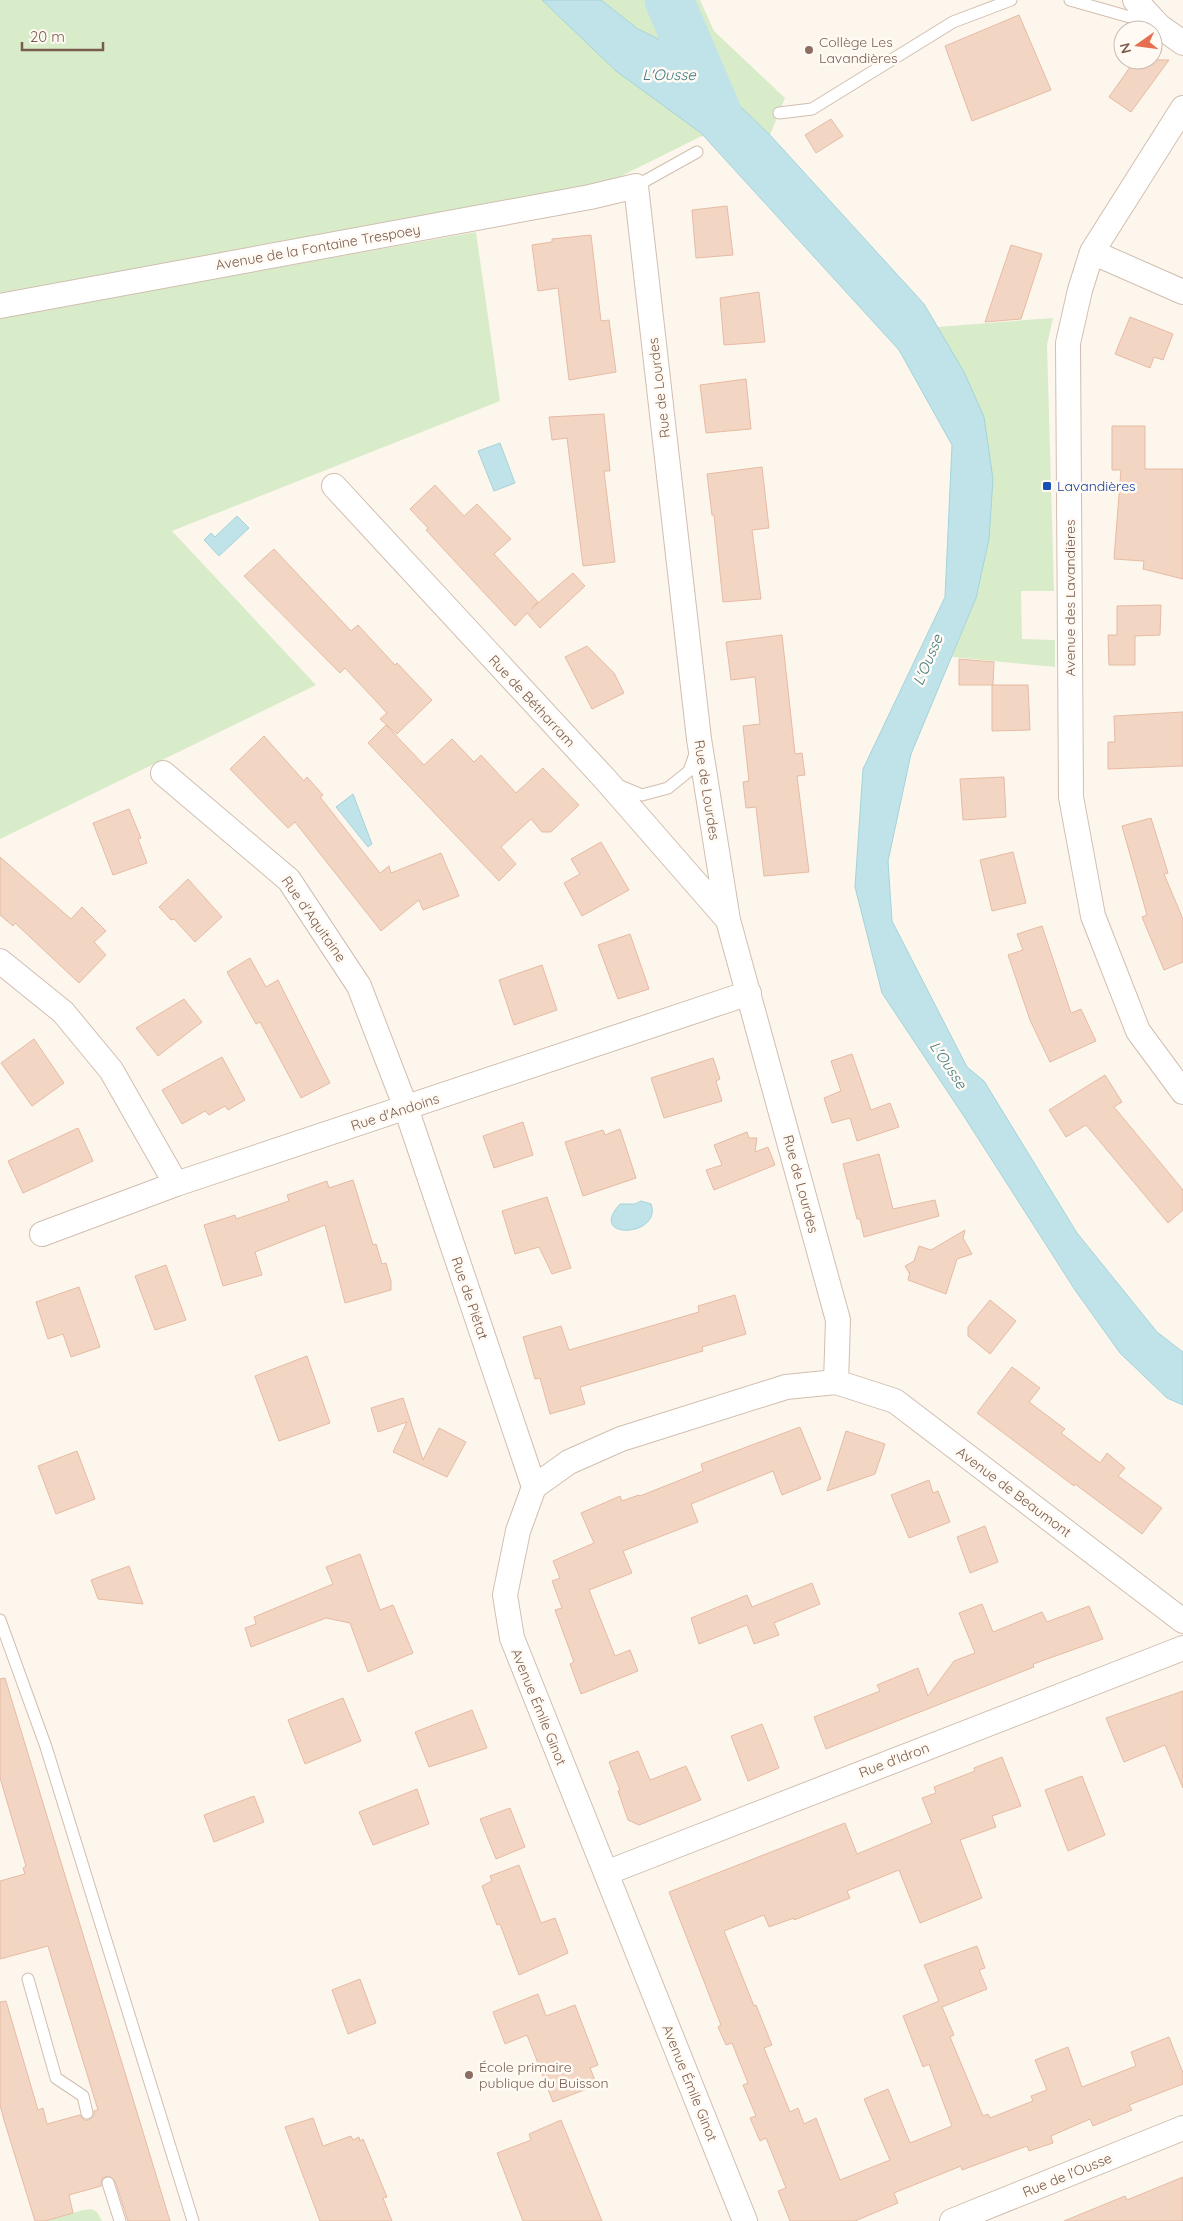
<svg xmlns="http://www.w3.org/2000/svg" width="1183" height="2221" viewBox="0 0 1183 2221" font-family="Quicksand,sans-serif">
<rect width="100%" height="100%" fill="#fdf6ec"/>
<path fill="#d8ecc9" d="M 0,0 L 544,0 L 667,106 L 704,135 L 609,182 L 0,302 Z
M 601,0 L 700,0 L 714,31 L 785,98 L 770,135 L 683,51 L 638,29 Z
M 476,232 L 500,401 L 172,531 L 316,685 L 0,839 L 0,317 Z
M 1053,318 L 1047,345 L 1054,591 L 1021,591 L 1022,639 L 1055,640 L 1055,667 L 952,657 L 976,598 L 989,539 L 964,372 L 937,327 Z
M 91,2209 L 97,2212 L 102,2221 L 45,2221 L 83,2210 Z"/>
<path fill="#bfe3e8" stroke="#a5d3da" d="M 542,0 L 601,0 L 638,29 L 683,51 L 770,135 L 924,304 L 964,372 L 984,417 L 993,479 L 989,539 L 976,598 L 911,754 L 888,861 L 892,921 L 967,1067 L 984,1081 L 1077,1233 L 1157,1332 L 1183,1352 L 1183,1405 L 1167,1398 L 1120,1353 L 1075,1290 L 965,1118 L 882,993 L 855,887 L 863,769 L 945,597 L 952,445 L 899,350 L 701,133 L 616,71 Z
M 500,443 L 515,483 L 494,491 L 478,451 Z
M 237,516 L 249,528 L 219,556 L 204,540 L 211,533 L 215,537 Z
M 353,794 L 372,844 L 368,847 L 336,807 Z
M 641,1201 L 651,1204 C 663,1237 586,1241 620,1204 L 635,1204 Z"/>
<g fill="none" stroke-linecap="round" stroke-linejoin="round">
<path stroke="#bfe3e8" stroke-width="49" d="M 669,0 L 718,115"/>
</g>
<path fill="#f3d5c3" stroke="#e6bba3" d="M 1019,15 L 1051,90 L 972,121 L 945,46 Z
M 1135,60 L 1169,60 L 1131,112 L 1109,97 Z
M 831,119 L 843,136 L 816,153 L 805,135 Z
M 727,206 L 733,255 L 696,258 L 692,210 Z
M 591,235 L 601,321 L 609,320 L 616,372 L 569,380 L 558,288 L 538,291 L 532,245 L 552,242 L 552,239 Z
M 1011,245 L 1042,254 L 1021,319 L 985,322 Z
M 759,292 L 765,342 L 724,345 L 720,298 Z
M 1130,317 L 1173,334 L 1163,360 L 1154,357 L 1150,368 L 1115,354 Z
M 746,379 L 751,429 L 706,433 L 700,385 Z
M 604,414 L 610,471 L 604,471 L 615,562 L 583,566 L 567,438 L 552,440 L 549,417 Z
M 1112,426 L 1145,426 L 1145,469 L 1183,469 L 1183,579 L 1143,569 L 1144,561 L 1114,559 L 1121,470 L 1112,470 Z
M 762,467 L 769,528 L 752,530 L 761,599 L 723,602 L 714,515 L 712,515 L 707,474 Z
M 435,485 L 464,516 L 477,504 L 511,539 L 494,554 L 538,602 L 531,609 L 573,573 L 585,586 L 540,628 L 527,613 L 515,626 L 449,555 L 426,530 L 428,528 L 410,509 Z
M 274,549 L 351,631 L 358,625 L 395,665 L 397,663 L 432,700 L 397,734 L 380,719 L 387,713 L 345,668 L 340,673 L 244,576 Z
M 1161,605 L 1160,635 L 1135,636 L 1135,665 L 1109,665 L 1108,635 L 1117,635 L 1117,606 Z
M 782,635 L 795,754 L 802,753 L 805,775 L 797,776 L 809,872 L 764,876 L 756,807 L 746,808 L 743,782 L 749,781 L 743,726 L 760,724 L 755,677 L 731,680 L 726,642 Z
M 587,646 L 614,673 L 624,693 L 592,709 L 565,657 Z
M 959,659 L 994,662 L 993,685 L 959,685 Z
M 992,685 L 1028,685 L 1030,730 L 992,731 Z
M 1183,712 L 1183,766 L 1108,769 L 1108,742 L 1115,742 L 1114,716 Z
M 386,725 L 424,765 L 452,739 L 474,762 L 481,755 L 516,793 L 543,768 L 579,805 L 551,832 L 542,832 L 531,819 L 501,847 L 516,864 L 499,881 L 368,743 Z
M 264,736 L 304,781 L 307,777 L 323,795 L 320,797 L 380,873 L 389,866 L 391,873 L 441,853 L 459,896 L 423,910 L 419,900 L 381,931 L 295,822 L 288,828 L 230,769 Z
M 1004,777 L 1006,817 L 963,820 L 960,779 Z
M 129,809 L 141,838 L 138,839 L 147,863 L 113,875 L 93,823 Z
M 1151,818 L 1168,873 L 1164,874 L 1183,919 L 1183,962 L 1164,970 L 1142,917 L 1147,915 L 1122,826 Z
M 601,842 L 629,890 L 582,916 L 564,883 L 580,874 L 571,859 Z
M 1013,852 L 1026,903 L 992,911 L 980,860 Z
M 0,857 L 71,919 L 82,907 L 106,931 L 94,942 L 106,955 L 79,983 L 15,923 L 13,926 L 0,915 Z
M 188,879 L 222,917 L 195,942 L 174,919 L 171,920 L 159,907 Z
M 1042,926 L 1071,1013 L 1081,1009 L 1096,1041 L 1050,1062 L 1030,1020 L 1008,955 L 1023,950 L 1017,934 Z
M 630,934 L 649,989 L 618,999 L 598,945 Z
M 250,958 L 266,987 L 278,980 L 330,1083 L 301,1098 L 260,1022 L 256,1024 L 227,972 Z
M 542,965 L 557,1010 L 514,1025 L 499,980 Z
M 184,999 L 202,1022 L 158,1056 L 136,1028 Z
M 34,1039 L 64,1083 L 32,1106 L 1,1063 Z
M 852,1054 L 871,1110 L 890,1103 L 899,1127 L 857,1141 L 850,1118 L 832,1123 L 824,1098 L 841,1091 L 831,1061 Z
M 222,1057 L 245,1100 L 228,1110 L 225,1106 L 209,1115 L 205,1111 L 182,1124 L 162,1090 Z
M 713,1058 L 720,1079 L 716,1081 L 722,1101 L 664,1118 L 651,1078 Z
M 1105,1075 L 1122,1102 L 1114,1107 L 1183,1190 L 1183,1210 L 1168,1223 L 1086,1125 L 1066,1137 L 1049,1110 Z
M 523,1122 L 533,1155 L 494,1168 L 483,1136 Z
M 78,1128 L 93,1161 L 23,1193 L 8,1161 Z
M 620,1129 L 636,1178 L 583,1196 L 565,1142 L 603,1130 L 605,1135 Z
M 747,1132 L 749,1138 L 757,1138 L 755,1152 L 768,1147 L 775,1165 L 714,1190 L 706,1170 L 722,1165 L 714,1145 Z
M 879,1154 L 893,1209 L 935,1200 L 939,1216 L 864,1237 L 860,1219 L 857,1219 L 843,1164 Z
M 353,1180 L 373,1245 L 376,1244 L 382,1264 L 386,1263 L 391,1281 L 391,1290 L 345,1303 L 325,1225 L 255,1252 L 262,1275 L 223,1286 L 204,1225 L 235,1215 L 236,1219 L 289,1201 L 287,1195 L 327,1181 L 329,1188 Z
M 547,1197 L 571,1268 L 552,1274 L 539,1247 L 515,1254 L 502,1211 Z
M 965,1230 L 963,1238 L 972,1254 L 957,1259 L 946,1294 L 908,1280 L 910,1272 L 909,1273 L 905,1266 L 914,1261 L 919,1246 L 931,1250 Z
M 166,1265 L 186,1320 L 155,1330 L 135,1276 Z
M 79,1287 L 100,1347 L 71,1357 L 63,1334 L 48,1339 L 36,1302 Z
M 735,1295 L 746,1334 L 702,1347 L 703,1351 L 580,1387 L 585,1404 L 550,1414 L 540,1378 L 535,1379 L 523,1337 L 561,1326 L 569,1350 L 699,1312 L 698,1306 Z
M 990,1300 L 1016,1321 L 990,1354 L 968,1336 L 968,1327 Z
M 307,1356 L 330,1423 L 279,1441 L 255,1376 Z
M 1012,1367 L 1040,1388 L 1029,1402 L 1065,1429 L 1061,1433 L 1100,1463 L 1107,1453 L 1125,1468 L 1118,1476 L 1162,1508 L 1142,1534 L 1075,1484 L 1074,1486 L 977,1413 Z
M 403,1398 L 423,1460 L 439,1428 L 466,1442 L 447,1477 L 393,1452 L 407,1422 L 378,1432 L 371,1408 Z
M 800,1427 L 821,1479 L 782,1495 L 773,1471 L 691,1504 L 698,1522 L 623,1551 L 632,1573 L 589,1590 L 615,1656 L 630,1650 L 638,1671 L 581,1694 L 570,1664 L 574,1662 L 555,1610 L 562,1608 L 552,1581 L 560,1578 L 553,1561 L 594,1543 L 581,1513 L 620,1496 L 622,1501 L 639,1495 L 640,1496 L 703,1471 L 701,1464 Z
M 846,1431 L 885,1444 L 875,1474 L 827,1491 Z
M 77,1451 L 95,1499 L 56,1514 L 38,1466 Z
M 929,1480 L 933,1493 L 938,1491 L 950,1522 L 909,1538 L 891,1495 Z
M 985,1526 L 998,1562 L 970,1573 L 957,1537 Z
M 360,1554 L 380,1610 L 393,1605 L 413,1653 L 368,1672 L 350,1623 L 326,1618 L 251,1647 L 245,1628 L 256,1624 L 254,1617 L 333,1584 L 326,1567 Z
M 129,1566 L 143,1604 L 98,1599 L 91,1580 Z
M 812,1583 L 820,1604 L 774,1623 L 779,1635 L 754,1644 L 747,1625 L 699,1644 L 691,1618 L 747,1595 L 752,1607 Z
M 982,1604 L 993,1632 L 1042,1612 L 1047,1622 L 1089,1606 L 1103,1639 L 1033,1664 L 1034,1667 L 826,1749 L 814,1717 L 880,1691 L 877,1685 L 918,1668 L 928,1696 L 954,1661 L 975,1653 L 959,1613 Z
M 5,1678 L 170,2221 L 128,2221 L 115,2181 L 109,2176 L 102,2178 L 101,2186 L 69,2195 L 73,2213 L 45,2221 L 35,2221 L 4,2120 L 0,2105 L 0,2002 L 6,2001 L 38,2110 L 43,2108 L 47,2124 L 80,2115 L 84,2120 L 89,2120 L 94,2116 L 94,2111 L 98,2110 L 48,1946 L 0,1959 L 0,1881 L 25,1874 L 23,1868 L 26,1866 L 0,1778 L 0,1679 Z
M 1183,1691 L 1183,1788 L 1165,1745 L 1124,1762 L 1106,1718 Z
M 343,1698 L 361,1741 L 305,1764 L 288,1720 Z
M 472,1710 L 487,1748 L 429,1767 L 415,1732 Z
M 762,1724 L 779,1768 L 748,1781 L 731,1736 Z
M 638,1751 L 650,1780 L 686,1766 L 701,1800 L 639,1825 L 628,1820 L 618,1791 L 620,1790 L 609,1762 Z
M 1002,1757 L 1021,1806 L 992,1816 L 996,1827 L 960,1840 L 982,1898 L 920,1923 L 899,1870 L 847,1891 L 850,1898 L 794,1920 L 794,1918 L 769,1927 L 764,1915 L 724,1931 L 754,2006 L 756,2005 L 772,2045 L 764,2048 L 790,2112 L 798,2108 L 804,2124 L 816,2118 L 840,2180 L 890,2160 L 864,2099 L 888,2089 L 910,2143 L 952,2126 L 929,2064 L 923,2067 L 903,2016 L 939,2001 L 924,1965 L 977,1946 L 985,1968 L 979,1970 L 987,1989 L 942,2007 L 954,2035 L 950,2037 L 983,2116 L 988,2114 L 990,2118 L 1033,2101 L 1031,2096 L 1047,2090 L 1035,2060 L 1068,2047 L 1082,2087 L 1136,2066 L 1131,2052 L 1169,2037 L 1183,2073 L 1183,2084 L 1129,2105 L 1132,2110 L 1093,2126 L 1090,2119 L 1051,2136 L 1053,2143 L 1029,2151 L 1027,2146 L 962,2170 L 961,2166 L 894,2193 L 898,2203 L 855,2221 L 790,2221 L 778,2191 L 786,2188 L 766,2138 L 760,2141 L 750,2118 L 756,2116 L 743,2085 L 748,2083 L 732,2043 L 726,2045 L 718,2027 L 721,2025 L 669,1892 L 845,1823 L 857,1854 L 932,1823 L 922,1798 L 936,1793 L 934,1787 L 975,1771 L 974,1768 Z
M 1082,1776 L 1105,1835 L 1068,1851 L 1045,1790 Z
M 417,1789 L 429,1824 L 373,1845 L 359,1812 Z
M 254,1796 L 264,1822 L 214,1842 L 204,1815 Z
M 510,1808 L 525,1847 L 496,1859 L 480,1819 Z
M 519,1865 L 541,1923 L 555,1918 L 568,1953 L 519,1975 L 500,1924 L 497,1925 L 482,1886 L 492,1881 L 490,1876 Z
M 360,1979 L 376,2023 L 348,2034 L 332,1990 Z
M 538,1994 L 546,2016 L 575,2005 L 598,2065 L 590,2068 L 597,2085 L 553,2102 L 527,2035 L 505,2044 L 493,2012 Z
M 313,2118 L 323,2146 L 351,2136 L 353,2140 L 359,2137 L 360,2141 L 363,2139 L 387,2197 L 383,2198 L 392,2221 L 320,2221 L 285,2127 Z
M 561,2120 L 602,2221 L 523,2221 L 497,2153 L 531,2140 L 529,2134 Z
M 1183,2177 L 1183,2221 L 1064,2221 L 1125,2196 L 1127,2200 Z"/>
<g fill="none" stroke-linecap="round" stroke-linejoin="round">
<defs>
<path id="service" d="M 1070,0 L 1151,23
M 779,113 L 812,109 L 953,22 L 1011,0
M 636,186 L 697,152
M 618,785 L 642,795 L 668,788 L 689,771 L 696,751
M 0,1620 L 46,1747 L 193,2221
M 28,1979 L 56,2078 L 83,2096 L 87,2113
M 108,2183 L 120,2221"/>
<path id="minor" d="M 1135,0 L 1159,26 L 1183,43
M 1183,108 L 1092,252 L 1080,290 L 1068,343 L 1071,797 L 1093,916 L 1138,1031 L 1183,1092
M 1092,252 L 1183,292
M 0,306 L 590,197 L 636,186 L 699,739 L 728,920 L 838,1320 L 836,1382
M 334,486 L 605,779 L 728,920
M 163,773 L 289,880 L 359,986 L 406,1108 L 534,1487
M 0,961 L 63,1012 L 111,1070 L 176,1184
M 42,1234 L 176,1184 L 749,993
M 606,1873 L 1183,1648
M 745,2221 L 512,1638 L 505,1595 L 518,1531 L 534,1487 L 569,1462 L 621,1439 L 786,1387 L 836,1382 L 895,1401 L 1183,1621
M 952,2221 L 1183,2128"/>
</defs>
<use href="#service" stroke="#d1beb0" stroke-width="13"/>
<use href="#minor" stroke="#d1beb0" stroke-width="26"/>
<use href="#service" stroke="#fff" stroke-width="11"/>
<use href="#minor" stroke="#fff" stroke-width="24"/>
</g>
<g fill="#8d6e63" stroke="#fffaf3" stroke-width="2">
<circle cx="809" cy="50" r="5"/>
<circle cx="469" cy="2075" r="5"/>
</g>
<rect fill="#1a4fb4" stroke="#fffaf3" stroke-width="2" x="1042" y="481" width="10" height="10" rx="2.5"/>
<g text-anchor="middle" stroke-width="5" stroke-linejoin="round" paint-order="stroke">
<g font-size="14" fill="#785e54" stroke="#fffaf3" text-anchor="start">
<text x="819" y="47">Collège Les<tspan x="819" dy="16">Lavandières</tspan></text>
<text x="479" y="2072">École primaire<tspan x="479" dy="16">publique du Buisson</tspan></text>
</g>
<g font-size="14" fill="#7a5c4d" stroke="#fffaf3">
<text transform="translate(318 247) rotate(-10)" y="5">Avenue de la Fontaine Trespoey</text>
<text transform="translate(659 388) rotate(-97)" y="5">Rue de Lourdes</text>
<text transform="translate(1070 598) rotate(-90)" y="5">Avenue des Lavandières</text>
<text transform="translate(532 701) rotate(47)" y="5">Rue de Bétharram</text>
<text transform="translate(707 790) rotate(81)" y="5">Rue de Lourdes</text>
<text transform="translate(314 919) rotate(55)" y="5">Rue d'Aquitaine</text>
<text transform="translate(395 1112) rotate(-18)" y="5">Rue d'Andoins</text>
<text transform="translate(801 1184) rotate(75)" y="5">Rue de Lourdes</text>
<text transform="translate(470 1298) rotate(71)" y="5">Rue de Piétat</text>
<text transform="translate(1014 1492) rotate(37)" y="5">Avenue de Beaumont</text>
<text transform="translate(539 1707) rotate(68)" y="5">Avenue Émile Ginot</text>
<text transform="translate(894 1760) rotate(-21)" y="5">Rue d'Idron</text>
<text transform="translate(690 2083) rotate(68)" y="5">Avenue Émile Ginot</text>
<text transform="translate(1067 2175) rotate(-22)" y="5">Rue de l'Ousse</text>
</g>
<g font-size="14" fill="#164399" stroke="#fffaf3" text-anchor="start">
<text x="1057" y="491">Lavandières</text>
</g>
<g font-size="15" font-style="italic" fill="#437c86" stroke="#fffaf3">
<text x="669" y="80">L'Ousse</text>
<text transform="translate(928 660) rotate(-67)" y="5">L'Ousse</text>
<text transform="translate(948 1065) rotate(56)" y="5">L'Ousse</text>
</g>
</g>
<g transform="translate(1138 45) rotate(256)"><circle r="24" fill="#fffaf3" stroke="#cabbb1"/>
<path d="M0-4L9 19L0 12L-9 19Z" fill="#e76f51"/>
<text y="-8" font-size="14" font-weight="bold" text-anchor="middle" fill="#7a5c4d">N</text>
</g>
<path d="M22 42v8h81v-8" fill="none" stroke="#7a5c4d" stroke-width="2.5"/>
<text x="30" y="42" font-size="15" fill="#7a5c4d" stroke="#fffaf3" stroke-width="4" paint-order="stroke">20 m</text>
</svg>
